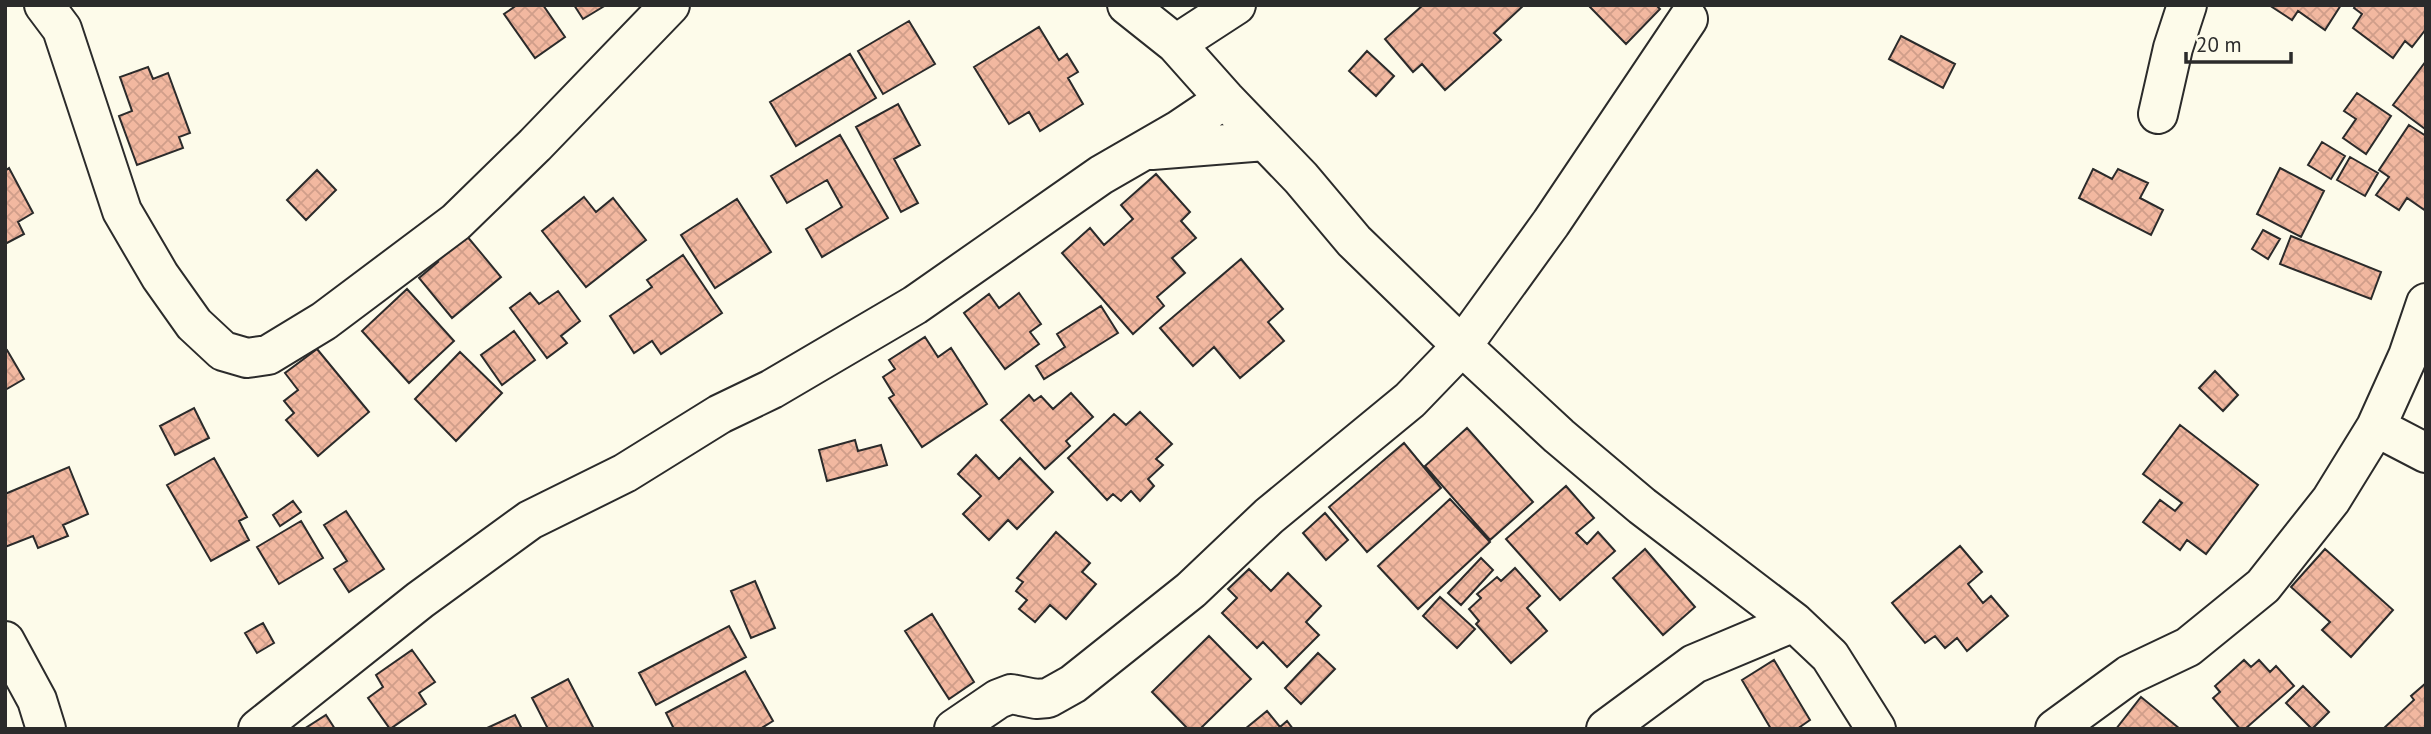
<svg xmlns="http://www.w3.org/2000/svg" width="2431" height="734" viewBox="0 0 2431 734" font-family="'PT Sans',sans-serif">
<defs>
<pattern id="building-cross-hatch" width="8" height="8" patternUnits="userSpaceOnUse" patternTransform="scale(1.75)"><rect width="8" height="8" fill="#f2b8a0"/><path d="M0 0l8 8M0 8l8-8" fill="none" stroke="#d09e8a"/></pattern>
</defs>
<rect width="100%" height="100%" fill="#fdfbea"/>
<path fill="url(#building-cross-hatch)" stroke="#2b2b2b" stroke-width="2" d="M 517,5 L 543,5 L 565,37 L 535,58 L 504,14 Z
M 574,5 L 606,5 L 583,19 Z
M 1423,5 L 1524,5 L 1494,33 L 1501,40 L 1445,90 L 1422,64 L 1413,72 L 1385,39 Z
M 1588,5 L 1656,5 L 1660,9 L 1626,44 Z
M 2269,5 L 2341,5 L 2325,30 L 2298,11 L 2292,20 Z
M 2356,5 L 2426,5 L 2426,29 L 2412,47 L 2405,41 L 2393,58 L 2353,28 L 2362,14 L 2354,8 Z
M 909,21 L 935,64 L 883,94 L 858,51 Z
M 1039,27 L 1059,60 L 1067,54 L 1078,72 L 1068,78 L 1083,104 L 1040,131 L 1029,112 L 1009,124 L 974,67 Z
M 1901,36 L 1955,64 L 1943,88 L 1889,59 Z
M 1367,51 L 1394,76 L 1376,96 L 1349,71 Z
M 850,54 L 876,98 L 796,146 L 770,102 Z
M 2426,61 L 2426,128 L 2425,129 L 2393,105 Z
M 148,67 L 153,79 L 168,73 L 190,133 L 179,137 L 183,148 L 137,165 L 119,116 L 132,111 L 120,77 Z
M 2357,93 L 2391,116 L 2366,154 L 2343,138 L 2356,119 L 2344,111 Z
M 898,104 L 920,145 L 894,159 L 918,203 L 901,212 L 856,127 Z
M 2409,125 L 2426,136 L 2426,211 L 2407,198 L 2399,210 L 2376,195 L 2389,177 L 2379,170 Z
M 840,135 L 888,218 L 822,257 L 806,229 L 842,207 L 827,180 L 787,203 L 771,176 Z
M 2322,142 L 2345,156 L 2331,179 L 2308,165 Z
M 2350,157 L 2378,173 L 2365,196 L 2337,180 Z
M 9,168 L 33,213 L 18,222 L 24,234 L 5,244 L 5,171 Z
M 2280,168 L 2324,191 L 2301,237 L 2257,214 Z
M 2093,169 L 2112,179 L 2118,169 L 2148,183 L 2140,198 L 2163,210 L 2151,235 L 2079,198 Z
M 317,170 L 336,190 L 306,220 L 287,200 Z
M 1156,174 L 1190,212 L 1181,221 L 1196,238 L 1172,258 L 1185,273 L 1157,297 L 1164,306 L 1133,334 L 1062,253 L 1090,228 L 1104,245 L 1133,219 L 1121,205 Z
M 584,197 L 596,212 L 613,198 L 646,240 L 586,287 L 542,231 Z
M 737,199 L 771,252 L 715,288 L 681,235 Z
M 461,229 L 501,277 L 452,318 L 419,278 L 438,262 L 431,254 Z
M 2263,230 L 2280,239 L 2268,259 L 2252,249 Z
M 2291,236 L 2381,272 L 2371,299 L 2280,264 Z
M 683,255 L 722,313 L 661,354 L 652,341 L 634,353 L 610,316 L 652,287 L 647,280 Z
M 1241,259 L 1283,309 L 1268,322 L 1284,341 L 1240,378 L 1214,347 L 1193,366 L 1160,328 Z
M 407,289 L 454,341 L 409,383 L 362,331 Z
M 558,291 L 580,321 L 561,336 L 567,343 L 547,358 L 510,308 L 530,293 L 539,304 Z
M 1019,293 L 1041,324 L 1030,332 L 1039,344 L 1005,369 L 964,313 L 989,294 L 999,308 Z
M 1101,306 L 1118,333 L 1044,379 L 1036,366 L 1065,347 L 1057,334 Z
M 514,331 L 535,360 L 502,385 L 481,355 Z
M 925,337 L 938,357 L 951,348 L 987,404 L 922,447 L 889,398 L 894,395 L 883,377 L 895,369 L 889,360 Z
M 317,349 L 369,412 L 318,456 L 286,420 L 294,413 L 284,401 L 298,390 L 285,373 Z
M 7,350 L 24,379 L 5,390 L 5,351 Z
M 460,352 L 502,393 L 456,441 L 415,399 Z
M 2215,371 L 2238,395 L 2223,411 L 2199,388 Z
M 1071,393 L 1093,417 L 1066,441 L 1070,446 L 1045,469 L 1001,420 L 1029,395 L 1034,401 L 1041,396 L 1053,409 Z
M 194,408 L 209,438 L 175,455 L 160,426 Z
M 1140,412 L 1172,444 L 1156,459 L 1163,465 L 1148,479 L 1154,486 L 1140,501 L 1131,491 L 1121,501 L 1113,494 L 1107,500 L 1068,458 L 1114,414 L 1126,425 Z
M 2180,425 L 2258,485 L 2206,554 L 2187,540 L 2180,550 L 2143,522 L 2160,500 L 2175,511 L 2182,503 L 2143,474 Z
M 1467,428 L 1533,502 L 1490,540 L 1425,466 Z
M 855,440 L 858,451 L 881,445 L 887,465 L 827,481 L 819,450 Z
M 1404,443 L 1441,488 L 1367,552 L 1329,507 Z
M 976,455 L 999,479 L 1020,458 L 1053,492 L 1017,529 L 1008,520 L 989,540 L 963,514 L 981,496 L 958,474 Z
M 214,458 L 247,517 L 239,521 L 249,540 L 211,561 L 167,485 Z
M 69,467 L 88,514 L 63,525 L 68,536 L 38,548 L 33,536 L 5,547 L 5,494 Z
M 1566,486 L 1594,518 L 1576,533 L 1587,544 L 1598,532 L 1615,551 L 1560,600 L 1506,539 Z
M 1450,499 L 1490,542 L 1418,609 L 1378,566 Z
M 293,501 L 301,512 L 280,526 L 273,515 Z
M 346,511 L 384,569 L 349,592 L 334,569 L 347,561 L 324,525 Z
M 1325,513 L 1348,540 L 1326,560 L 1303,533 Z
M 301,521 L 323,558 L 279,584 L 257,547 Z
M 1056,532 L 1090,563 L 1082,572 L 1096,584 L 1066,619 L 1050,605 L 1035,622 L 1019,609 L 1027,600 L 1016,591 L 1023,582 L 1017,578 Z
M 1960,546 L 1982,572 L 1968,584 L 1983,603 L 1991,596 L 2008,616 L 1967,651 L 1957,638 L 1945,648 L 1935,636 L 1925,643 L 1892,603 Z
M 1645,549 L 1695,607 L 1663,635 L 1613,578 Z
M 2325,549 L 2393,610 L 2351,657 L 2322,630 L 2330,622 L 2291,587 Z
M 1481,558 L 1493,570 L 1461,605 L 1448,593 Z
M 1515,568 L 1540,596 L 1527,608 L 1547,631 L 1511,663 L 1476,624 L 1479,621 L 1469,609 L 1481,598 L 1477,594 L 1497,577 L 1501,581 Z
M 1249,569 L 1271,591 L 1288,573 L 1321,606 L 1306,622 L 1319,635 L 1287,667 L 1263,642 L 1257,648 L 1222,613 L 1237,598 L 1228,589 Z
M 755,581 L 775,628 L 751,638 L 731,591 Z
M 1440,597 L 1475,629 L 1457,648 L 1423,616 Z
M 932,614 L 974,682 L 949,699 L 905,631 Z
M 263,623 L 274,643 L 257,653 L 245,633 Z
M 729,626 L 746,657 L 656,705 L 639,673 Z
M 1209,636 L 1251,679 L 1200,729 L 1188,729 L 1152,692 Z
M 412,650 L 435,682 L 419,693 L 426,704 L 390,729 L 368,698 L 383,687 L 376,675 Z
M 1318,653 L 1335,669 L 1301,704 L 1285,688 Z
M 1774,660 L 1810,720 L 1797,729 L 1771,729 L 1742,680 Z
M 2244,660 L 2251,667 L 2259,660 L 2270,672 L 2276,666 L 2294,686 L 2245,729 L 2240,729 L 2213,698 L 2220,692 L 2215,686 Z
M 745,671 L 773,721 L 760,729 L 674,729 L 666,713 Z
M 568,679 L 594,729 L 548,729 L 532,698 Z
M 2426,683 L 2426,729 L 2383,729 L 2414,700 L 2411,696 Z
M 2303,686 L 2329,712 L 2312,729 L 2286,703 Z
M 2141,697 L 2180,729 L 2116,729 Z
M 1267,711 L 1280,727 L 1287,721 L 1293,729 L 1245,729 Z
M 326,715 L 335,729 L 304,729 Z
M 515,715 L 522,729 L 485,729 Z"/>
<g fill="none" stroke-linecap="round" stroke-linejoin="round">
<defs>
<path id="minor" d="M 44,5 L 62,29 L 122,211 L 160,276 L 194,324 L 223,351 L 247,358 L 268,355 L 324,321 L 456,222 L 535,145 L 670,5
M 1127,5 L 1176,44 L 1225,99 L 1301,178 L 1354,241 L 1462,346 L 1559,436 L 1642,506 L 1794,622 L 1830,656 L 1876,729
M 1176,44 L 1236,5
M 2158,114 L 2173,48 L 2187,5
M 1152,150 L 1265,141
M 2376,427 L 2426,453
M 5,641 L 37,700 L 46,729
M 258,729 L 420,600 L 530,520 L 625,473 L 720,414 L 772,389 L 915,305 L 1101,175 L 1179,130 L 1225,99
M 954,729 L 998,699 L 1011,694 L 1036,699 L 1048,698 L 1073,684 L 1191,590 L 1269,516 L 1410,400 L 1462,346 L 1551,223 L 1688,19
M 1606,729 L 1694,664 L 1794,622
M 2055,729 L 2129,675 L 2188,647 L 2263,586 L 2331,500 L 2376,427 L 2408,356 L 2426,303"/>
</defs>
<use href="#minor" stroke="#2b2b2b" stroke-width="42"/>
<use href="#minor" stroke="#fdfbea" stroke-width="38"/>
</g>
<rect width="2431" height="734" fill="none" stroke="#2b2b2b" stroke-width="14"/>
<path d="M2186 52v10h105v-10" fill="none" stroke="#2b2b2b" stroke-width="3.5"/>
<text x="2196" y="52" font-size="21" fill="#2b2b2b" stroke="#fdfbea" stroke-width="5" paint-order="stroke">20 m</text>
</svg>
